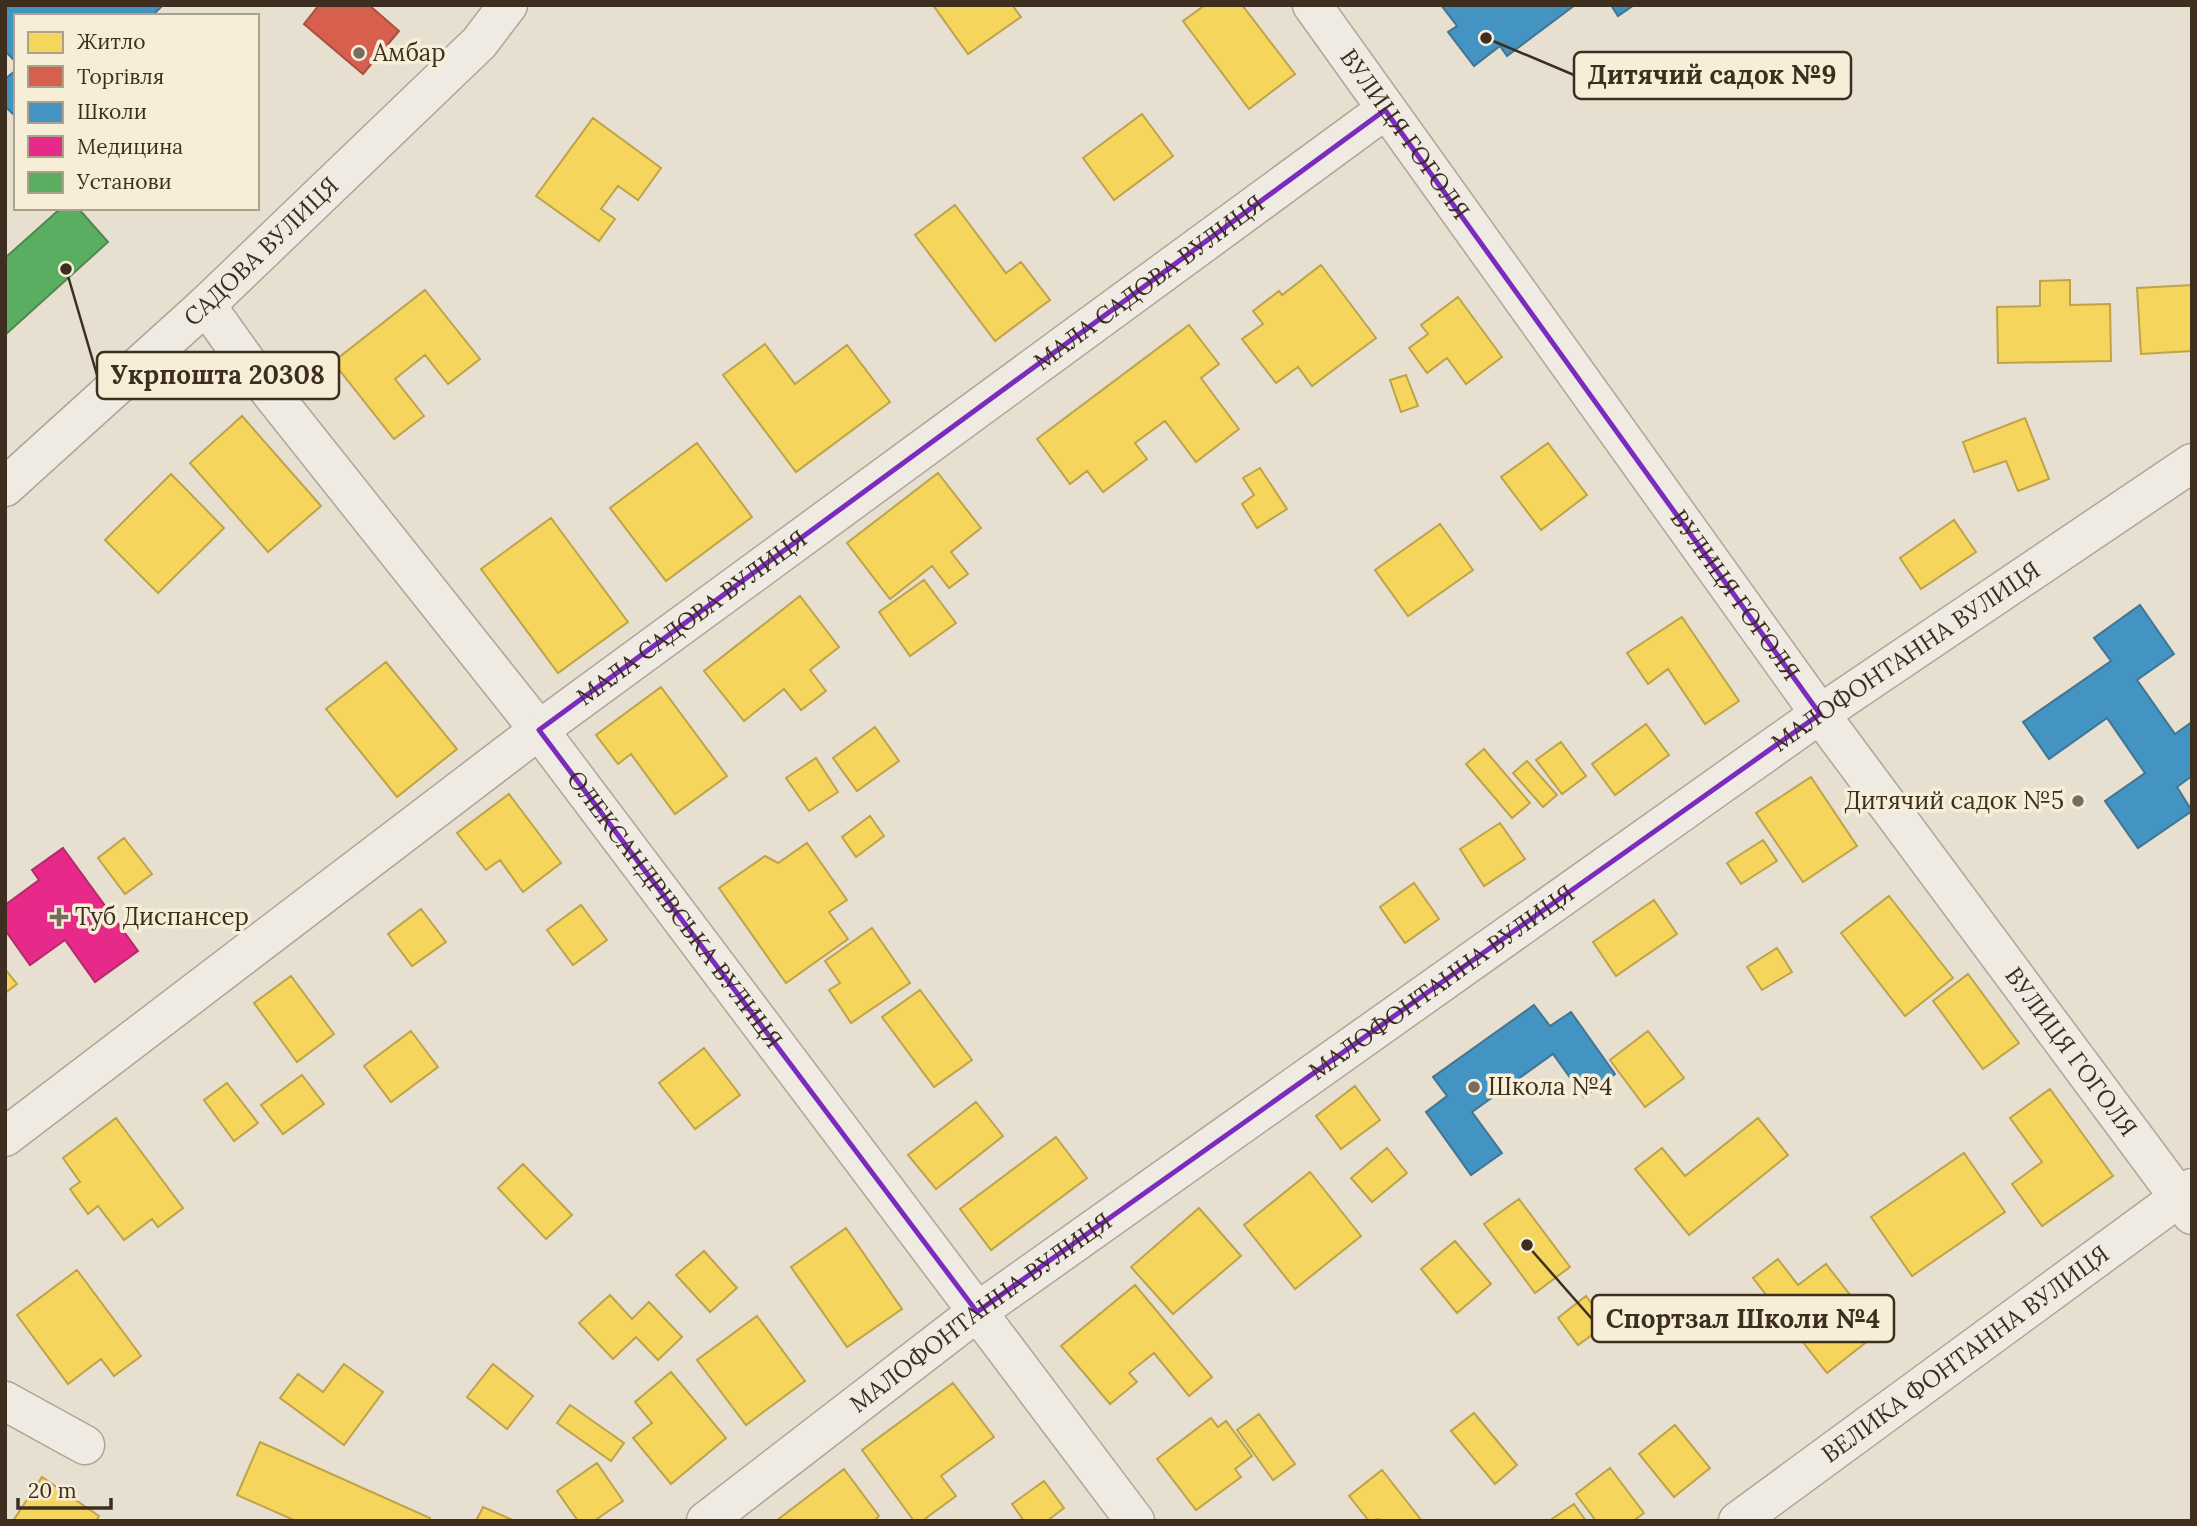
<svg xmlns="http://www.w3.org/2000/svg" width="2197" height="1526" viewBox="0 0 2197 1526" font-family="Lora,serif">
<rect width="100%" height="100%" fill="#e7e0d1"/>
<path fill="#f6d55c" stroke="#bea34a" stroke-width="2" d="M 933,5 L 1012,5 L 1021,17 L 968,54 Z
M 1205,5 L 1242,5 L 1295,74 L 1249,109 L 1183,21 Z
M 1142,114 L 1173,156 L 1114,200 L 1083,158 Z
M 593,118 L 661,168 L 638,200 L 618,186 L 601,209 L 615,219 L 599,241 L 536,196 Z
M 955,205 L 1006,273 L 1021,262 L 1050,300 L 995,341 L 915,235 Z
M 1321,265 L 1376,338 L 1312,386 L 1298,367 L 1276,383 L 1242,339 L 1263,324 L 1253,311 L 1279,291 L 1282,295 Z
M 2070,280 L 2070,305 L 2110,304 L 2111,361 L 1998,363 L 1997,307 L 2040,306 L 2040,281 Z
M 2192,285 L 2192,351 L 2141,354 L 2137,288 Z
M 425,290 L 480,359 L 448,384 L 425,355 L 395,379 L 424,416 L 394,439 L 333,362 Z
M 1458,297 L 1502,357 L 1466,384 L 1447,358 L 1427,373 L 1409,348 L 1428,334 L 1421,325 Z
M 1189,325 L 1219,364 L 1201,378 L 1239,429 L 1196,462 L 1165,421 L 1135,443 L 1147,459 L 1103,492 L 1087,471 L 1070,484 L 1037,439 Z
M 765,344 L 795,384 L 847,345 L 890,402 L 796,472 L 723,375 Z
M 1406,375 L 1418,406 L 1401,412 L 1390,380 Z
M 242,416 L 321,506 L 268,552 L 190,463 Z
M 2025,418 L 2049,479 L 2018,491 L 2006,461 L 1974,472 L 1963,442 Z
M 697,443 L 752,517 L 666,581 L 610,508 Z
M 1548,443 L 1587,495 L 1541,530 L 1501,477 Z
M 1260,468 L 1287,509 L 1257,528 L 1242,504 L 1254,495 L 1243,478 Z
M 938,473 L 981,528 L 951,552 L 968,574 L 949,588 L 932,566 L 890,599 L 847,543 Z
M 171,474 L 224,528 L 158,593 L 105,540 Z
M 551,518 L 628,622 L 558,673 L 481,569 Z
M 1954,520 L 1976,552 L 1921,589 L 1900,558 Z
M 1440,524 L 1473,570 L 1408,616 L 1375,570 Z
M 924,580 L 956,623 L 910,656 L 879,612 Z
M 800,596 L 839,647 L 810,670 L 826,691 L 801,710 L 784,689 L 744,721 L 704,671 Z
M 1682,617 L 1739,701 L 1705,724 L 1668,669 L 1648,684 L 1627,653 Z
M 386,662 L 457,749 L 397,797 L 326,709 Z
M 661,687 L 727,776 L 675,814 L 631,754 L 618,764 L 596,735 Z
M 1646,724 L 1669,755 L 1615,795 L 1592,764 Z
M 875,727 L 899,761 L 857,791 L 833,758 Z
M 1561,742 L 1586,776 L 1562,794 L 1536,760 Z
M 1484,749 L 1530,803 L 1512,818 L 1466,764 Z
M 816,758 L 838,792 L 809,811 L 786,778 Z
M 1527,761 L 1557,795 L 1543,807 L 1513,773 Z
M 1811,777 L 1857,846 L 1803,882 L 1756,813 Z
M 509,794 L 561,863 L 523,892 L 500,860 L 486,870 L 457,833 Z
M 870,816 L 884,836 L 856,857 L 842,837 Z
M 1500,823 L 1525,859 L 1484,886 L 1460,849 Z
M 124,838 L 152,874 L 125,894 L 98,858 Z
M 1763,840 L 1777,861 L 1741,884 L 1727,863 Z
M 807,843 L 847,900 L 829,912 L 848,939 L 786,983 L 719,888 L 765,856 L 778,863 Z
M 1414,883 L 1439,919 L 1405,943 L 1380,907 Z
M 1889,896 L 1953,978 L 1905,1016 L 1841,933 Z
M 1654,900 L 1677,934 L 1616,976 L 1593,942 Z
M 581,905 L 607,940 L 573,965 L 547,930 Z
M 421,909 L 446,942 L 412,966 L 388,934 Z
M 872,928 L 910,983 L 851,1023 L 829,990 L 840,983 L 825,961 Z
M 1777,948 L 1792,972 L 1762,990 L 1747,967 Z
M 5,969 L 17,984 L 5,993 Z
M 1968,974 L 2019,1043 L 1983,1069 L 1933,1001 Z
M 291,976 L 334,1034 L 297,1062 L 254,1003 Z
M 920,990 L 972,1060 L 934,1087 L 882,1017 Z
M 411,1031 L 438,1067 L 391,1102 L 364,1066 Z
M 1648,1031 L 1684,1078 L 1645,1107 L 1610,1060 Z
M 704,1048 L 740,1095 L 695,1129 L 659,1083 Z
M 302,1075 L 324,1104 L 283,1134 L 261,1105 Z
M 227,1083 L 258,1123 L 234,1141 L 204,1100 Z
M 1355,1086 L 1380,1120 L 1341,1149 L 1316,1116 Z
M 2050,1089 L 2113,1176 L 2042,1226 L 2012,1184 L 2042,1162 L 2010,1118 Z
M 976,1102 L 1003,1136 L 936,1189 L 908,1155 Z
M 116,1118 L 183,1208 L 158,1227 L 152,1219 L 124,1240 L 98,1206 L 88,1214 L 70,1189 L 80,1182 L 63,1158 Z
M 1758,1118 L 1788,1155 L 1689,1235 L 1635,1169 L 1662,1148 L 1685,1176 Z
M 1056,1137 L 1087,1178 L 991,1250 L 960,1209 Z
M 1387,1148 L 1407,1173 L 1372,1202 L 1351,1178 Z
M 1964,1153 L 2005,1212 L 1912,1276 L 1871,1217 Z
M 523,1164 L 572,1215 L 546,1239 L 498,1188 Z
M 1310,1172 L 1361,1236 L 1295,1289 L 1244,1225 Z
M 1519,1199 L 1570,1267 L 1535,1293 L 1484,1224 Z
M 1199,1208 L 1241,1256 L 1173,1314 L 1131,1267 Z
M 846,1228 L 902,1309 L 847,1347 L 791,1267 Z
M 1455,1241 L 1491,1284 L 1457,1313 L 1421,1269 Z
M 704,1251 L 737,1288 L 710,1312 L 676,1275 Z
M 1778,1259 L 1798,1285 L 1826,1264 L 1879,1332 L 1827,1373 L 1753,1278 Z
M 77,1270 L 141,1356 L 114,1376 L 101,1359 L 68,1384 L 17,1315 Z
M 1135,1285 L 1212,1377 L 1189,1396 L 1154,1353 L 1129,1373 L 1137,1382 L 1110,1404 L 1061,1346 Z
M 610,1295 L 632,1319 L 649,1302 L 682,1337 L 658,1360 L 636,1337 L 613,1359 L 579,1323 Z
M 1586,1296 L 1607,1324 L 1578,1345 L 1558,1318 Z
M 757,1316 L 805,1381 L 746,1425 L 697,1360 Z
M 344,1364 L 383,1392 L 344,1445 L 280,1398 L 298,1374 L 323,1392 Z
M 493,1364 L 533,1396 L 507,1429 L 467,1397 Z
M 671,1372 L 726,1438 L 671,1484 L 633,1438 L 652,1423 L 635,1402 Z
M 953,1383 L 994,1437 L 941,1476 L 956,1496 L 922,1521 L 914,1521 L 862,1450 Z
M 570,1405 L 624,1443 L 611,1461 L 557,1423 Z
M 1474,1413 L 1517,1465 L 1495,1484 L 1451,1431 Z
M 1259,1414 L 1295,1464 L 1273,1480 L 1237,1430 Z
M 1211,1418 L 1218,1427 L 1226,1421 L 1252,1456 L 1235,1469 L 1241,1477 L 1196,1510 L 1157,1459 Z
M 1675,1425 L 1710,1468 L 1674,1497 L 1639,1454 Z
M 260,1442 L 430,1518 L 429,1521 L 296,1521 L 237,1495 Z
M 597,1463 L 623,1501 L 594,1521 L 578,1521 L 557,1491 Z
M 1610,1468 L 1644,1513 L 1633,1521 L 1596,1521 L 1576,1494 Z
M 844,1469 L 879,1516 L 874,1521 L 776,1521 Z
M 1382,1470 L 1422,1521 L 1380,1521 L 1378,1519 L 1369,1521 L 1349,1496 Z
M 42,1477 L 99,1516 L 96,1521 L 13,1521 Z
M 1044,1481 L 1064,1508 L 1047,1521 L 1024,1521 L 1012,1504 Z
M 1574,1504 L 1586,1521 L 1549,1521 Z
M 483,1507 L 515,1521 L 476,1521 Z"/>
<path fill="#d6604d" stroke="#a85140" stroke-width="2" d="M 319,5 L 369,5 L 399,31 L 363,74 L 304,24 Z"/>
<path fill="#4393c3" stroke="#417592" stroke-width="2" d="M 5,5 L 163,5 L 152,16 L 16,16 L 16,62 L 5,51 Z
M 1441,5 L 1575,5 L 1507,56 L 1500,46 L 1474,66 L 1448,32 L 1457,26 Z
M 1611,5 L 1634,5 L 1618,16 Z
M 16,70 L 16,117 L 5,106 L 5,79 Z
M 2140,605 L 2174,654 L 2137,680 L 2175,734 L 2192,722 L 2192,776 L 2177,787 L 2192,811 L 2138,848 L 2105,801 L 2145,773 L 2107,718 L 2049,759 L 2023,722 L 2111,661 L 2094,638 Z
M 1534,1005 L 1550,1026 L 1571,1012 L 1615,1074 L 1584,1097 L 1553,1054 L 1472,1112 L 1502,1153 L 1471,1175 L 1426,1112 L 1447,1096 L 1433,1077 Z"/>
<path fill="#e7298a" stroke="#b42a6a" stroke-width="2" d="M 63,848 L 138,951 L 95,982 L 65,940 L 30,965 L 5,930 L 5,905 L 39,880 L 32,870 Z"/>
<path fill="#5aae61" stroke="#51884e" stroke-width="2" d="M 61,208 L 78,208 L 108,242 L 5,335 L 5,258 Z"/>
<g fill="none" stroke-linecap="round" stroke-linejoin="round">
<defs>
<g id="minor">
<path id="s1" d="M 1312,5 L 1820,714 L 2192,1215"/>
<path id="s2" d="M 206,305 L 248,364 L 539,730 L 1135,1521"/>
<path id="s3" d="M 5,487 L 206,305 L 479,43 L 508,5"/>
<path id="s4" d="M 5,1137 L 539,730 L 1385,110"/>
<path d="M 5,1401 L 85,1445"/>
<path id="s5" d="M 706,1521 L 977,1312 L 1820,714 L 2192,463"/>
<path id="s6" d="M 1738,1521 L 2192,1188"/>
</g>
</defs>
<use href="#minor" stroke="#ada599" stroke-width="41"/>
<use href="#minor" stroke="#efebe3" stroke-width="38"/>
</g>
<path fill="none" stroke="#7b2cbf" stroke-width="5" stroke-linejoin="round" d="M 1385,110 L 1820,714 L 977,1312 L 539,730 Z"/>
<g fill="#786c5e" stroke="#f7eed8" stroke-width="2.5">
<circle cx="359" cy="53" r="7"/>
<circle cx="2078" cy="801" r="7"/>
<path d="M55.5 906.5h7v7h7v7h-7v7h-7v-7h-7v-7h7z"/>
<circle cx="1474" cy="1087" r="7"/>
</g>
<g text-anchor="middle" stroke-width="7" stroke-linejoin="round" paint-order="stroke">
<g font-size="24" fill="#3d2e20" stroke="#f7eed8" text-anchor="start">
<text x="373" y="61">Амбар</text>
<text x="2064" y="809" text-anchor="end">Дитячий садок №5</text>
<text x="75" y="925">Туб Диспансер</text>
<text x="1488" y="1095">Школа №4</text>
</g>
<g font-size="24" fill="#3d2e20" stroke="#f7eed8">
<text dy="8" stroke="none"><textPath href="#s1" startOffset="159">ВУЛИЦЯ ГОГОЛЯ</textPath></text>
<text dy="8" stroke="none"><textPath href="#s3" startOffset="348">САДОВА ВУЛИЦЯ</textPath></text>
<text dy="8" stroke="none"><textPath href="#s4" startOffset="1428">МАЛА САДОВА ВУЛИЦЯ</textPath></text>
<text dy="8" stroke="none"><textPath href="#s1" startOffset="726">ВУЛИЦЯ ГОГОЛЯ</textPath></text>
<text dy="8" stroke="none"><textPath href="#s4" startOffset="861">МАЛА САДОВА ВУЛИЦЯ</textPath></text>
<text dy="8" stroke="none"><textPath href="#s5" startOffset="1479">МАЛОФОНТАННА ВУЛИЦЯ</textPath></text>
<text dy="8" stroke="none"><textPath href="#s2" startOffset="765">ОЛЕКСАНДРІВСЬКА ВУЛИЦЯ</textPath></text>
<text dy="8" stroke="none"><textPath href="#s5" startOffset="912">МАЛОФОНТАННА ВУЛИЦЯ</textPath></text>
<text dy="8" stroke="none"><textPath href="#s1" startOffset="1293">ВУЛИЦЯ ГОГОЛЯ</textPath></text>
<text dy="8" stroke="none"><textPath href="#s5" startOffset="345">МАЛОФОНТАННА ВУЛИЦЯ</textPath></text>
<text dy="8" stroke="none"><textPath href="#s6" startOffset="282">ВЕЛИКА ФОНТАННА ВУЛИЦЯ</textPath></text>
</g>
</g>
<path fill="none" stroke="#3d2e20" stroke-width="2.5" d="M1486 38L1574 75M66 269L97 375M1527 1245L1592 1319"/>
<g fill="#3d2e20" stroke="#f7eed8" stroke-width="2.5">
<circle cx="1486" cy="38" r="7"/>
<circle cx="66" cy="269" r="7"/>
<circle cx="1527" cy="1245" r="7"/>
</g>
<g fill="#f7eed8" stroke="#3d2e20" stroke-width="2.5">
<rect x="1574" y="52" width="277" height="47" rx="7"/>
<rect x="97" y="352" width="242" height="47" rx="7"/>
<rect x="1592" y="1295" width="302" height="47" rx="7"/>
</g>
<g font-size="26" text-anchor="middle" font-weight="bold" fill="#3d2e20">
<text x="1712" y="84">Дитячий садок №9</text>
<text x="218" y="384">Укрпошта 20308</text>
<text x="1743" y="1328">Спортзал Школи №4</text>
</g>
<rect width="2197" height="1526" fill="none" stroke="#3d2e20" stroke-width="14"/>
<rect x="14" y="14" width="245" height="196" fill="#f7eed8" stroke="#ada18e" stroke-width="2"/>
<rect x="28" y="32" width="35" height="21" fill="#f6d55c" stroke="#ada18e" stroke-width="2"/>
<text x="77" y="49" font-size="21" fill="#3d2e20">Житло</text>
<rect x="28" y="66" width="35" height="21" fill="#d6604d" stroke="#ada18e" stroke-width="2"/>
<text x="77" y="84" font-size="21" fill="#3d2e20">Торгівля</text>
<rect x="28" y="102" width="35" height="21" fill="#4393c3" stroke="#ada18e" stroke-width="2"/>
<text x="77" y="119" font-size="21" fill="#3d2e20">Школи</text>
<rect x="28" y="136" width="35" height="21" fill="#e7298a" stroke="#ada18e" stroke-width="2"/>
<text x="77" y="154" font-size="21" fill="#3d2e20">Медицина</text>
<rect x="28" y="172" width="35" height="21" fill="#5aae61" stroke="#ada18e" stroke-width="2"/>
<text x="77" y="189" font-size="21" fill="#3d2e20">Установи</text>
<path d="M18 1498v10h93v-10" fill="none" stroke="#3d2e20" stroke-width="3.5"/>
<text x="28" y="1498" font-size="21" fill="#3d2e20" stroke="#f7eed8" stroke-width="5" paint-order="stroke">20 m</text>
</svg>
